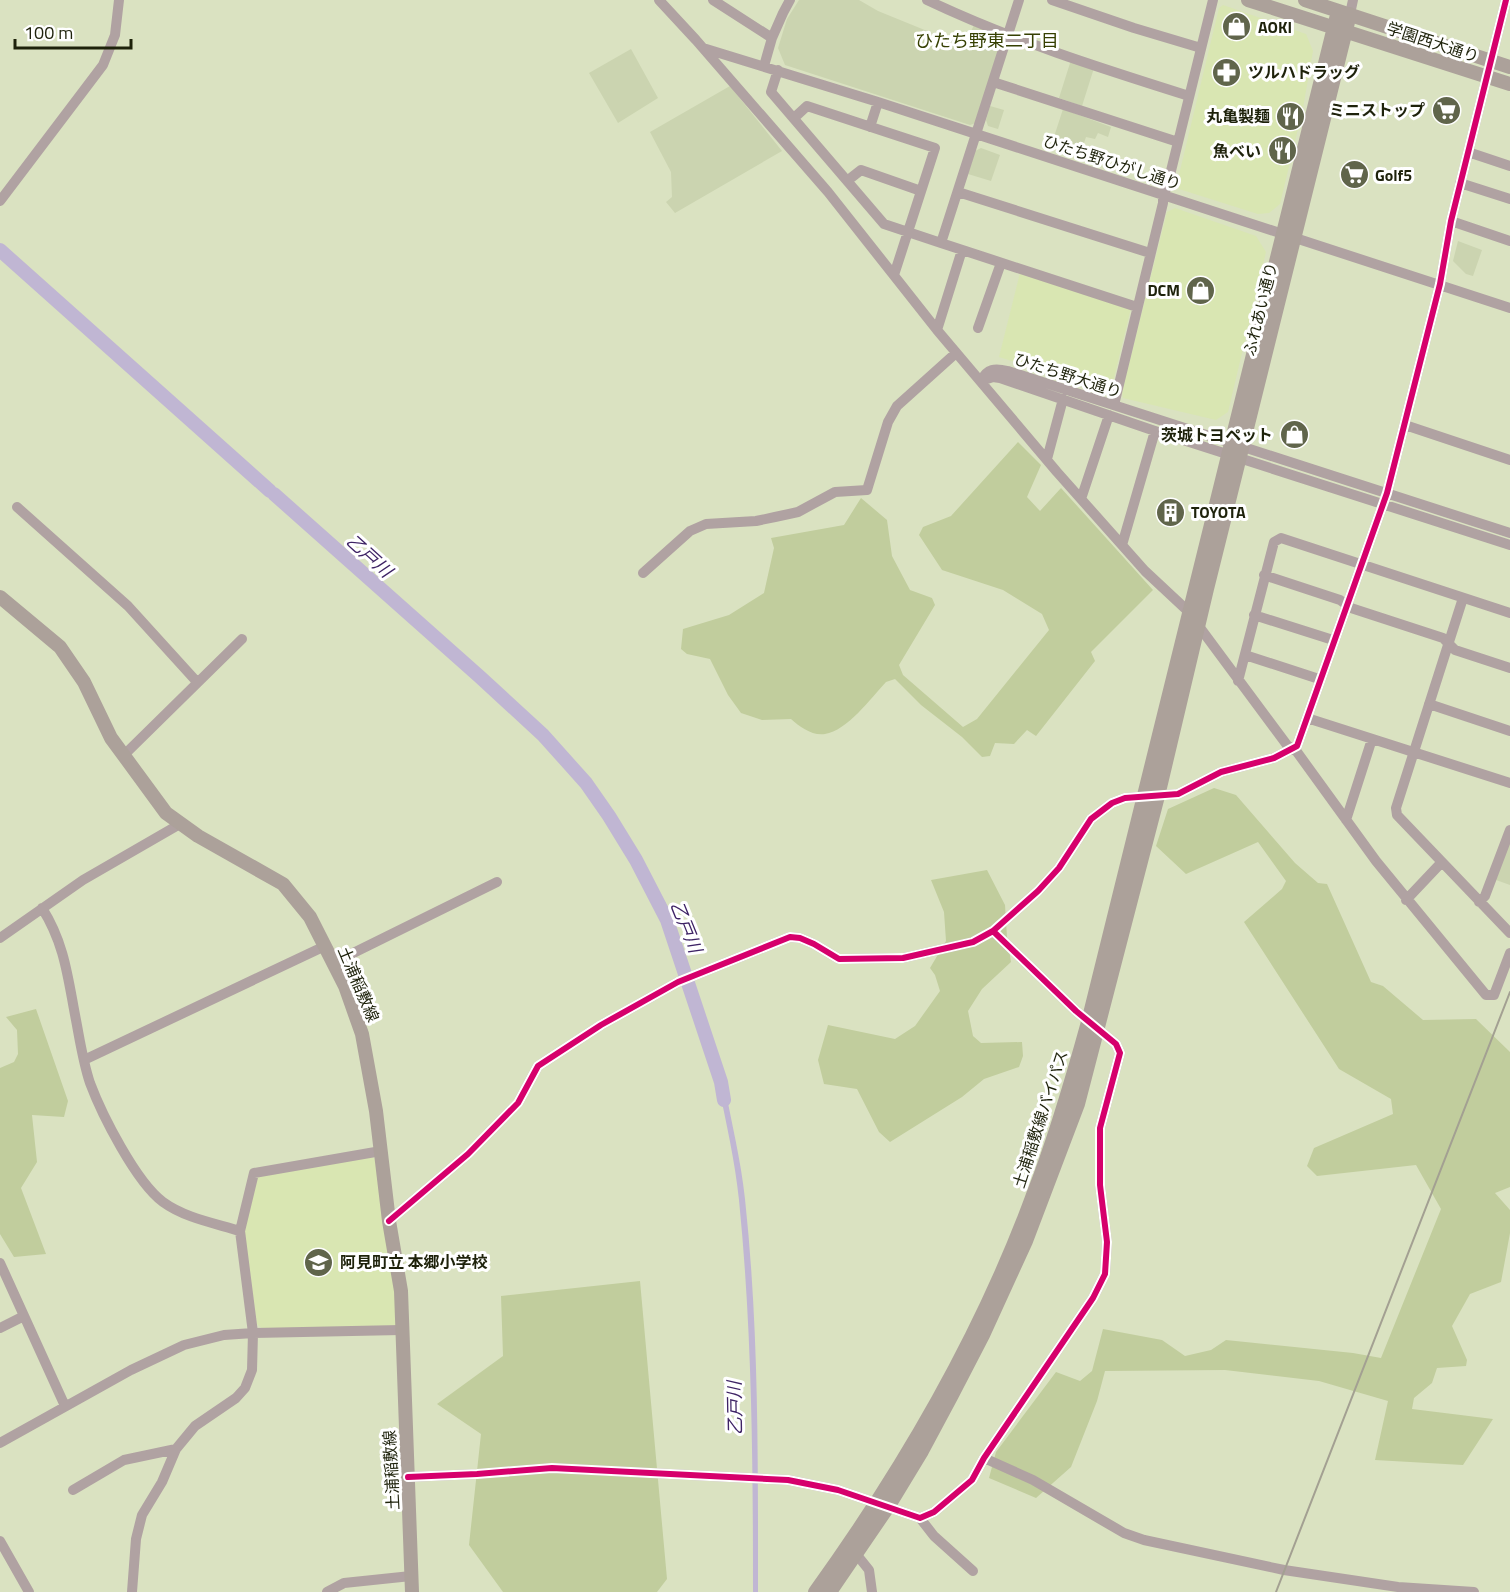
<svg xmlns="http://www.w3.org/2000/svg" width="1510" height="1592" viewBox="0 0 1510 1592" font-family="'Titillium Web','Noto Sans JP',sans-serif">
<rect width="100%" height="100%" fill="#dae2c1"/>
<path fill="#d9e6b2" d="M 1223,5 L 1306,34 L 1313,51 L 1303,108 L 1280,204 L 1269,213 L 1258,214 L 1179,189 L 1177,183 L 1219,8 Z
M 1175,208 L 1256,236 L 1266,252 L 1228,412 L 1216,420 L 1123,398 L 1122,392 L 1167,212 Z
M 1020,273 L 1131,308 L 1112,386 L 1106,391 L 999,357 Z
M 372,1157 L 376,1160 L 395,1294 L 397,1327 L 265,1331 L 257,1324 L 244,1231 L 258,1177 Z"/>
<path fill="#cbd4b0" d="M 799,0 L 859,0 L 878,11 L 964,46 L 974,25 L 1000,36 L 1001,41 L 976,123 L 970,125 L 785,65 L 778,48 L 787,19 Z
M 631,49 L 658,98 L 618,123 L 589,73 Z
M 1071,60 L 1094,68 L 1082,106 L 1059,98 Z
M 730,86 L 782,151 L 675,213 L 666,202 L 672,197 L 671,172 L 650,132 Z
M 990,106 L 1004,110 L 998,129 L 988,126 L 986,120 Z
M 1063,109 L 1111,127 L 1108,137 L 1098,133 L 1095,139 L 1086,137 L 1080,155 L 1051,146 Z
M 981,148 L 1000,155 L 991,181 L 968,174 L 975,151 Z
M 1458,241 L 1482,250 L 1473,276 L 1466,274 L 1453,261 Z
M 1510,841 L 1510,885 L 1496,880 Z"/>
<path fill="#c1cd9d" d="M 1018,442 L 1041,465 L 1027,497 L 1040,511 L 1061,488 L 1153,590 L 1091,652 L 1095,661 L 1036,736 L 1027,730 L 1014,744 L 995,743 L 990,756 L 982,757 L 962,737 L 921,705 L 895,679 L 886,682 C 871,698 847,731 825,734 C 812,736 800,727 791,719 L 762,720 L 741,713 L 728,695 L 710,659 L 687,654 L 681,649 L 683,629 L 729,615 L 764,593 L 774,548 L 771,538 L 844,525 L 861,498 L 887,520 L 892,556 L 910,590 L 932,598 L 935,605 L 899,665 L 903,675 L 963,727 L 977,719 L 1049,630 L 1042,614 L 1003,590 L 942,570 L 919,535 L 923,527 L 951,516 Z
M 1214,788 L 1236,795 L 1295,863 L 1318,883 L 1327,884 L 1371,982 L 1383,986 L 1423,1020 L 1476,1019 L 1510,1052 L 1510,1187 L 1495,1193 L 1510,1210 L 1510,1233 L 1501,1282 L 1470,1294 L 1452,1326 L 1467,1360 L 1466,1366 L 1437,1368 L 1432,1383 L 1414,1398 L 1412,1409 L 1493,1419 L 1463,1465 L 1375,1460 L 1388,1401 L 1319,1381 L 1225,1370 L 1105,1371 L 1097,1401 L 1071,1467 L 1036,1498 L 989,1478 L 996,1452 L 1056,1372 L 1080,1381 L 1092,1371 L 1103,1329 L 1162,1340 L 1185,1356 L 1211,1350 L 1226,1340 L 1353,1353 L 1381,1358 L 1441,1209 L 1416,1165 L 1317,1176 L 1307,1166 L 1314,1148 L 1393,1114 L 1391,1099 L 1339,1069 L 1244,922 L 1282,889 L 1286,881 L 1258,842 L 1186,874 L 1156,846 L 1168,809 Z
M 987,870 L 1005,905 L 1007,937 L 1011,962 L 982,989 L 968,1011 L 973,1036 L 981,1043 L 1022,1042 L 1023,1056 L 1019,1067 L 984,1079 L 962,1097 L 890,1142 L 879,1132 L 857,1089 L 824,1084 L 818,1060 L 828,1025 L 895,1039 L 915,1026 L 940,991 L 935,975 L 930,968 L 946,941 L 944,912 L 931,880 Z
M 36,1009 L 68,1101 L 64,1117 L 32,1115 L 37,1162 L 21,1188 L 46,1254 L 14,1257 L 0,1234 L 0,1068 L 14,1062 L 18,1054 L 17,1030 L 6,1017 Z
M 640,1281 L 667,1579 L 657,1592 L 503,1592 L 469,1545 L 481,1434 L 437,1404 L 503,1356 L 501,1296 Z"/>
<path fill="#c0b6d3" d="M 724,1082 C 731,1121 741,1160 745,1199 C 759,1329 758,1461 758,1592 L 753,1592 C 753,1461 752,1330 739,1200 C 735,1161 726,1122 718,1083 Z"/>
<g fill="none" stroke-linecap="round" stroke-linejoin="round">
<path stroke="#c0b6d3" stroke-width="14" d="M 0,250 L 270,491
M 274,494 L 480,677 L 543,735 L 586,783 L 609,816 L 636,860 L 667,920 L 721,1082 L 724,1100"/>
<path stroke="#b0a2a2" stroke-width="10" d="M 659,0 L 696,40 L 828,192 L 937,330 L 1057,472 L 1145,571 L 1190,613
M 713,0 L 772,38
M 927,0 C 1011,40 1100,68 1189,96
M 1019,0 L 941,243 L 1137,307
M 1052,0 L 1134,28 L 1201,48
M 1350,14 L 1353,0
M 703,48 L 878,102 L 1510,308
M 764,66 L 772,38 L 783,13 L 790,0
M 778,70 L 771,92 L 884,224 L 941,243
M 993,82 L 1178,142
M 794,118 L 807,106 L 935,148 L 894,275
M 870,127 L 878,102
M 1468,152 L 1510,166
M 847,181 L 861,170 L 921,191
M 1460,183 L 1510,199
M 958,192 L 1150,253
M 0,201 L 103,65 L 115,35 L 119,0
M 1451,221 L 1510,241
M 978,328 L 1001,263
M 937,330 L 962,250
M 981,381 C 987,368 995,368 1008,371 L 1510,533
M 981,381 L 993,377 L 1000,378 L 1155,431 L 1510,545
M 1114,405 L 1163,203 L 1163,195 L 1167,187 L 1213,0
M 1405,425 L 1510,460
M 1047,459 L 1063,399
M 1081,499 L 1109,415
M 17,507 L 128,606 L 197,682
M 1122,545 L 1155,431
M 643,573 L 690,531 L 706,524 L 756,521 L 775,517 L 798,512 L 835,492 L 867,490 L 888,422 L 897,406 L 956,353
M 1264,575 L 1340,600 L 1351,608 L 1443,638 L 1455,650 L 1510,668
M 1463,598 L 1396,808 L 1397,815 L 1510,933
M 1254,615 L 1333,640
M 1198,625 L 1287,745 L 1297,752 L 1376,861 L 1486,995 L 1494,995 L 1510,953
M 1245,655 L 1319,679
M 1238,681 L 1274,542 L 1281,538 L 1510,613
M 1429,704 L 1510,731
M 1307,718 L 1510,783
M 123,756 L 242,639
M 1346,820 L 1372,739
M 1406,900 L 1441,863
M 1479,902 L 1485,896 L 1510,830
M 42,908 C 65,944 68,979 76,1020 C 80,1041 83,1062 90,1083 C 102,1115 136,1182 163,1202 C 185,1218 214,1223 240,1231
M 0,938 L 83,880 L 180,824
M 333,963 L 497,882
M 84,1060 L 325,946
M 389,1221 L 468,1154 L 518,1103 L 538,1066 L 601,1025 L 678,982 L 790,937 L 800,938 L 814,944 L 839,959 L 903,958 L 973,942 L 993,931 L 1038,891 L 1059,868 L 1091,819 L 1112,803 L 1125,798 L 1178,794 L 1221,772 L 1274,758 L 1297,746 L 1387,493 L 1440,284 L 1451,221 L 1506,0
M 0,1263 L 65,1406
M 0,1328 L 24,1316
M 0,1443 L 131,1370 L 184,1345 L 224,1335 L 253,1333 L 401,1330
M 984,1458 L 1033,1480 L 1124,1533 L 1144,1540 L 1284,1570 L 1398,1587 L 1474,1592
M 408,1477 L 477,1474 L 552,1468 L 788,1480 L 838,1490 L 920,1518 L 934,1512 L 972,1480 L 984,1458 L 1093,1298 L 1105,1274 L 1107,1242 L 1100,1185 L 1100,1128 L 1120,1053 L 1116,1044 L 1076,1011 L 993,931
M 73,1490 L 124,1460 L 176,1449
M 920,1518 L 934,1536 L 973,1571
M 0,1541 L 29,1592
M 857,1555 L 869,1570 L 872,1592
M 132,1592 L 136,1539 L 142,1515 L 162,1482 L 176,1449 L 195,1426 L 236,1398 L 245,1388 L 252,1370 L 253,1333 L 240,1231 L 254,1173 L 381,1151
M 327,1592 L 344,1583 L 411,1576"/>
<path stroke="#aca19a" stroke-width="14" d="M 1248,0 L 1510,84
M 1305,0 L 1510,67
M 0,597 L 60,647 L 84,682 L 111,738 L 166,813 L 198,836 L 283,884 L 310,917 L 345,986 L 362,1034 L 376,1111 L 389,1221 L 401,1291 L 412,1592
M 815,1592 C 903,1470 981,1336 1033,1195 C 1055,1139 1072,1080 1088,1022 L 1338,11
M 830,1592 L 888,1507 L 922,1451 L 952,1395 L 983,1335 L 1026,1241 L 1078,1104 L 1158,796 L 1207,589 L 1350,14"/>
<path stroke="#a3a092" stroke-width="2" d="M 1276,1592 L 1510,992"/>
<defs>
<path id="cycleway" d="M 389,1221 L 468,1154 L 518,1103 L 538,1066 L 601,1025 L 678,982 L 790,937 L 800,938 L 814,944 L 839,959 L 903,958 L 973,942 L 993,931 L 1038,891 L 1059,868 L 1091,819 L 1112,803 L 1125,798 L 1178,794 L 1221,772 L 1274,758 L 1297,746 L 1387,493 L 1440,284 L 1451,221 L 1506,0
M 408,1477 L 477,1474 L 552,1468 L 788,1480 L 838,1490 L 920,1518 L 934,1512 L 972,1480 L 984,1458 L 1093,1298 L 1105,1274 L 1107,1242 L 1100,1185 L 1100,1128 L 1120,1053 L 1116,1044 L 1076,1011 L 993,931"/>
</defs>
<use href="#cycleway" stroke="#fff" stroke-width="10"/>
<use href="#cycleway" stroke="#d6006c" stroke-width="6"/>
</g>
<defs>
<symbol id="shop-disc" viewBox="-11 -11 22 22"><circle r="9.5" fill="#60654b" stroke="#fff"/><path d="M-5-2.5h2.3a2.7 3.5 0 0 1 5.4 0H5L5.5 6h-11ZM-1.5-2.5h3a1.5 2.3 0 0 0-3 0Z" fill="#fff"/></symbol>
<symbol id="pharmacy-disc" viewBox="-11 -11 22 22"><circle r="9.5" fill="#60654b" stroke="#fff"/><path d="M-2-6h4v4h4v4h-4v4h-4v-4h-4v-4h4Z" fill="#fff"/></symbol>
<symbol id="supermarket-disc" viewBox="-11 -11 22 22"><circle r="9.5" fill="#60654b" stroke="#fff"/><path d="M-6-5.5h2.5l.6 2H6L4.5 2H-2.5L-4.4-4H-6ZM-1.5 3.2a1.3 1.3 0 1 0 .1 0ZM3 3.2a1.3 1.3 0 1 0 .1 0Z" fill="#fff"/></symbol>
<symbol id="restaurant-disc" viewBox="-11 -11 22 22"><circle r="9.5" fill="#60654b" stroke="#fff"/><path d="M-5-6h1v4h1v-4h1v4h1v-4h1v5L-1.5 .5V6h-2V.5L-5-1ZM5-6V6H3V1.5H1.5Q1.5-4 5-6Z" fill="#fff"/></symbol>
<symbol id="building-disc" viewBox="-11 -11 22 22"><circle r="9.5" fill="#60654b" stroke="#fff"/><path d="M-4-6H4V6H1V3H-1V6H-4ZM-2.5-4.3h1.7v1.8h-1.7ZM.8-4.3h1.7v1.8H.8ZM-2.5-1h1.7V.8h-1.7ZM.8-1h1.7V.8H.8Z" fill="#fff"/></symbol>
<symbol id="school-disc" viewBox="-11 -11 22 22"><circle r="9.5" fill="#60654b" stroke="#fff"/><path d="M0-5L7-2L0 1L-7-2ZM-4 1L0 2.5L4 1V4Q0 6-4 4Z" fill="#fff"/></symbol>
</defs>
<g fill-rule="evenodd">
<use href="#shop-disc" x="1220" y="10" width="33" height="33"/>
<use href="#pharmacy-disc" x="1210" y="56" width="33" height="33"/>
<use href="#supermarket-disc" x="1430" y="94" width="33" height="33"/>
<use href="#restaurant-disc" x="1274" y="100" width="33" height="33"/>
<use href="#restaurant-disc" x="1266" y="134" width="33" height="33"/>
<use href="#supermarket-disc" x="1338" y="158" width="33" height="33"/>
<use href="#shop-disc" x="1184" y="274" width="33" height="33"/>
<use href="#shop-disc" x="1278" y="418" width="33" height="33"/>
<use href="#building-disc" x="1154" y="496" width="33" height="33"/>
<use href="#school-disc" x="302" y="1246" width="33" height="33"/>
</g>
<g text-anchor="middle" stroke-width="6" stroke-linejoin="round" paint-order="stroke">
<g font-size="16" font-weight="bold" fill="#1e220b" stroke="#fff" text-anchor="start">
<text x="1258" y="33">AOKI</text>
<text x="1248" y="78">ツルハドラッグ</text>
<text x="1425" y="116" text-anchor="end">ミニストップ</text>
<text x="1270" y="122" text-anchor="end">丸亀製麺</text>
<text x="1261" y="157" text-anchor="end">魚べい</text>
<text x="1375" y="181">Golf5</text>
<text x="1180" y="296" text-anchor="end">DCM</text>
<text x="1273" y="441" text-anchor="end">茨城トヨペット</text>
<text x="1191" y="518">TOYOTA</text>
<text x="340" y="1268">阿見町立 本郷小学校</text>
</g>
<g font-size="16" fill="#1e220b" stroke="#fff">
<text transform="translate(1433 42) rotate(18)" y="6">学園西大通り</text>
<text transform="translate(1112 162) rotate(18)" y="6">ひたち野ひがし通り</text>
<text transform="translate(1260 309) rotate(-76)" y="6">ふれあい通り</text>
<text transform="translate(1068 375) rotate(18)" y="6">ひたち野大通り</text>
<text transform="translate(359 984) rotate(67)" y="6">土浦稲敷線</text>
<text transform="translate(1040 1119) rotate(-72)" y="6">土浦稲敷線バイパス</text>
<text transform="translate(391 1470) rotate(-93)" y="6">土浦稲敷線</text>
</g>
<g font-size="18" fill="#364002" stroke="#fff">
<text x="987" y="47">ひたち野東二丁目</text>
</g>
<g font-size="18" font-style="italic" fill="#3e2365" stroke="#fff">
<text transform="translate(369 556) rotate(42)" y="6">乙戸川</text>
<text transform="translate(686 927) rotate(68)" y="6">乙戸川</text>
<text transform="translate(735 1408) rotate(-91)" y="6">乙戸川</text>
</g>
</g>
<path d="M15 39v9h116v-9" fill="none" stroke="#1e220b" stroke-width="3"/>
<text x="24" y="39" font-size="18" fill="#1e220b" stroke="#ffffff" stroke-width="4.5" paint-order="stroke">100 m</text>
</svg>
